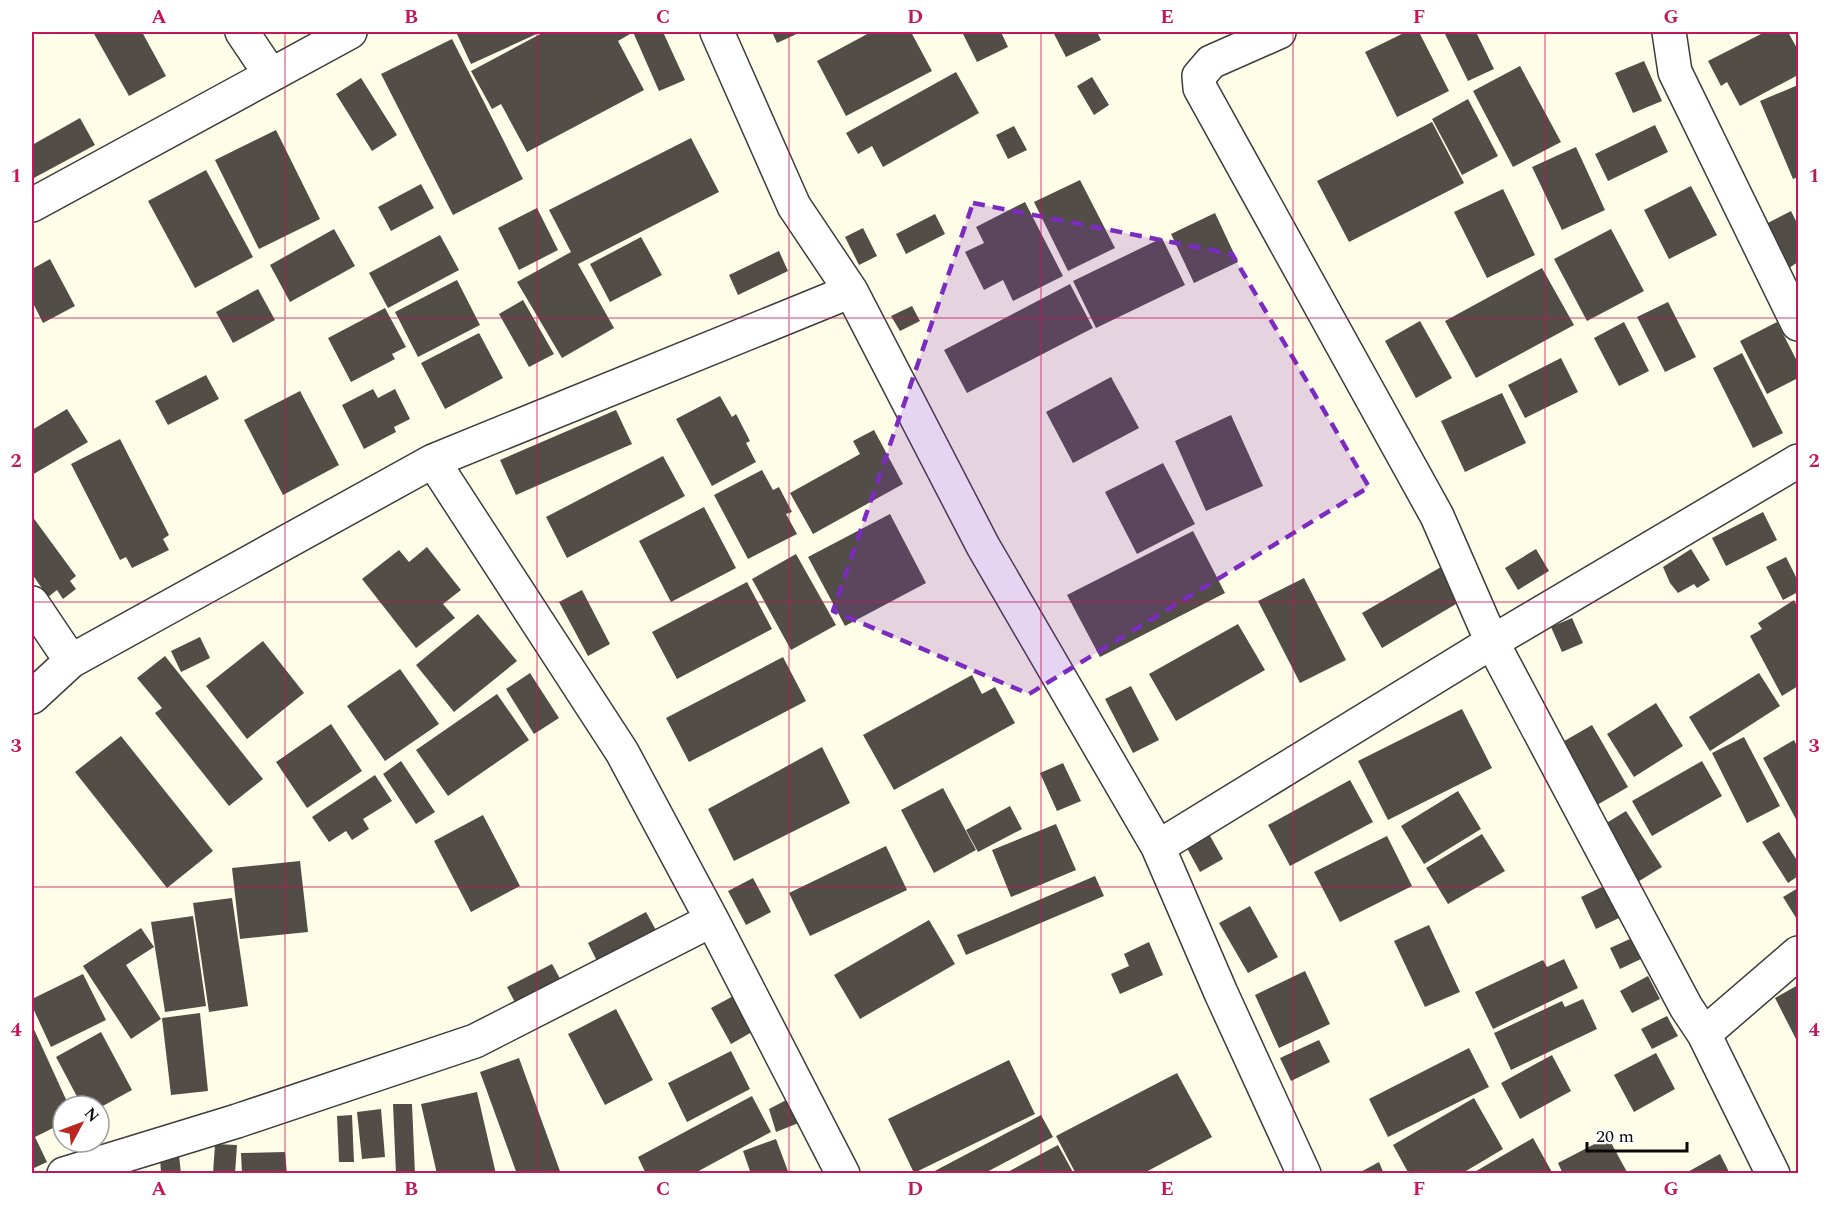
<svg xmlns="http://www.w3.org/2000/svg" width="1830" height="1205" viewBox="0 0 1830 1205" font-family="Spectral,serif">
<rect width="100%" height="100%" fill="#fffde8"/>
<path fill="#534d47" d="M 93,32 L 142,32 L 166,76 L 129,96 Z
M 456,32 L 541,32 L 471,64 Z
M 544,32 L 628,32 L 630,34 L 618,41 L 644,90 L 527,152 L 501,104 L 492,109 L 471,71 Z
M 633,32 L 663,32 L 685,80 L 659,91 Z
M 772,32 L 801,32 L 777,43 Z
M 871,32 L 911,32 L 932,71 L 846,116 L 817,61 Z
M 962,32 L 1001,32 L 1008,47 L 977,62 Z
M 1053,32 L 1097,32 L 1101,40 L 1066,57 Z
M 1406,32 L 1419,32 L 1449,91 L 1397,117 L 1365,52 Z
M 1444,32 L 1476,32 L 1494,69 L 1468,81 Z
M 1765,32 L 1788,32 L 1798,50 L 1798,75 L 1740,106 L 1727,82 L 1721,86 L 1708,61 Z
M 452,39 L 523,179 L 453,215 L 381,74 Z
M 1644,61 L 1662,101 L 1633,113 L 1615,73 Z
M 1520,66 L 1561,142 L 1513,167 L 1473,91 Z
M 956,72 L 979,113 L 883,167 L 872,146 L 858,154 L 846,133 Z
M 1092,77 L 1109,105 L 1094,115 L 1077,86 Z
M 361,78 L 397,135 L 372,151 L 336,94 Z
M 1798,85 L 1798,177 L 1793,179 L 1760,101 Z
M 1468,99 L 1498,156 L 1462,175 L 1432,119 Z
M 80,118 L 95,145 L 32,179 L 32,145 Z
M 1432,122 L 1464,183 L 1349,242 L 1317,181 Z
M 1655,125 L 1668,152 L 1608,181 L 1595,154 Z
M 1014,126 L 1027,150 L 1008,159 L 996,135 Z
M 276,130 L 320,219 L 259,249 L 215,160 Z
M 691,138 L 719,192 L 578,264 L 614,328 L 562,358 L 517,282 L 571,252 L 549,210 Z
M 1576,147 L 1605,210 L 1562,230 L 1532,167 Z
M 206,170 L 253,257 L 195,288 L 148,201 Z
M 1080,180 L 1115,248 L 1068,271 L 1034,202 Z
M 421,184 L 434,208 L 391,231 L 378,207 Z
M 1691,186 L 1717,235 L 1669,259 L 1644,210 Z
M 1503,189 L 1535,255 L 1487,278 L 1454,212 Z
M 1025,202 L 1063,276 L 1013,301 L 1003,280 L 984,290 L 965,252 L 984,243 L 976,227 Z
M 537,208 L 558,250 L 519,270 L 498,228 Z
M 1791,211 L 1798,225 L 1798,262 L 1789,268 L 1778,247 L 1760,227 Z
M 1215,213 L 1238,262 L 1194,283 L 1171,234 Z
M 935,214 L 945,234 L 906,254 L 896,234 Z
M 863,228 L 877,256 L 859,265 L 845,237 Z
M 334,229 L 355,266 L 290,302 L 270,265 Z
M 1611,229 L 1644,291 L 1587,321 L 1554,259 Z
M 440,235 L 459,270 L 388,308 L 369,273 Z
M 641,237 L 662,275 L 610,302 L 590,264 Z
M 1162,238 L 1185,285 L 1096,328 L 1073,281 Z
M 779,251 L 788,271 L 738,295 L 729,275 Z
M 50,259 L 75,306 L 43,323 L 32,301 L 32,269 Z
M 1542,268 L 1574,325 L 1476,378 L 1445,321 Z
M 457,280 L 480,325 L 418,357 L 395,312 Z
M 1070,284 L 1093,328 L 967,393 L 944,350 Z
M 258,289 L 275,320 L 233,343 L 216,312 Z
M 523,300 L 554,354 L 529,367 L 499,314 Z
M 1668,302 L 1696,357 L 1665,372 L 1637,317 Z
M 912,306 L 920,321 L 900,331 L 891,316 Z
M 385,308 L 406,347 L 392,354 L 395,359 L 351,382 L 328,338 Z
M 1420,321 L 1452,378 L 1416,398 L 1385,341 Z
M 1624,322 L 1649,371 L 1619,386 L 1594,338 Z
M 1777,322 L 1798,363 L 1798,378 L 1767,394 L 1740,341 Z
M 479,333 L 503,378 L 445,409 L 421,363 Z
M 1742,353 L 1783,433 L 1753,448 L 1713,368 Z
M 1561,358 L 1578,392 L 1525,418 L 1508,385 Z
M 206,375 L 219,399 L 168,425 L 155,401 Z
M 1111,377 L 1139,428 L 1073,463 L 1046,412 Z
M 373,389 L 378,398 L 395,389 L 410,419 L 394,427 L 396,432 L 364,449 L 342,405 Z
M 300,391 L 339,465 L 283,495 L 244,420 Z
M 1502,393 L 1526,443 L 1465,472 L 1441,421 Z
M 720,396 L 732,417 L 736,414 L 750,441 L 746,443 L 756,462 L 712,486 L 676,419 Z
M 67,409 L 88,442 L 32,475 L 32,430 Z
M 616,410 L 632,444 L 516,495 L 500,460 Z
M 1231,415 L 1263,486 L 1206,511 L 1175,441 Z
M 874,430 L 903,484 L 813,534 L 790,493 L 860,454 L 853,441 Z
M 120,439 L 169,535 L 163,539 L 169,550 L 132,568 L 126,557 L 120,560 L 71,464 Z
M 663,456 L 685,496 L 567,558 L 546,517 Z
M 1163,463 L 1195,524 L 1137,554 L 1105,492 Z
M 762,470 L 773,490 L 779,487 L 792,512 L 786,514 L 797,534 L 748,559 L 714,495 Z
M 704,507 L 736,568 L 671,602 L 639,541 Z
M 1763,512 L 1777,540 L 1726,566 L 1712,538 Z
M 890,514 L 926,583 L 845,626 L 808,557 Z
M 32,516 L 76,576 L 70,581 L 76,589 L 63,599 L 57,590 L 48,597 L 32,574 Z
M 1193,531 L 1225,593 L 1100,657 L 1067,595 Z
M 427,547 L 461,590 L 443,604 L 455,618 L 416,648 L 362,579 L 399,550 L 409,562 Z
M 1536,549 L 1549,571 L 1518,590 L 1505,568 Z
M 1691,549 L 1710,580 L 1697,588 L 1694,584 L 1678,593 L 1670,583 L 1663,567 Z
M 796,554 L 836,625 L 791,650 L 752,579 Z
M 1786,557 L 1798,581 L 1798,592 L 1783,600 L 1766,567 Z
M 1441,567 L 1461,601 L 1382,648 L 1362,613 Z
M 1304,578 L 1346,660 L 1300,683 L 1258,601 Z
M 747,582 L 772,629 L 677,679 L 652,632 Z
M 582,590 L 610,644 L 588,656 L 559,602 Z
M 1794,600 L 1798,608 L 1798,686 L 1782,696 L 1750,636 L 1762,629 L 1758,623 Z
M 478,614 L 517,661 L 454,712 L 416,665 Z
M 1572,618 L 1583,643 L 1562,652 L 1551,627 Z
M 1238,624 L 1265,670 L 1176,721 L 1149,674 Z
M 200,637 L 210,658 L 181,672 L 171,651 Z
M 263,641 L 304,693 L 247,739 L 206,686 Z
M 165,656 L 263,779 L 229,806 L 155,713 L 162,708 L 137,678 Z
M 783,657 L 806,701 L 689,762 L 666,718 Z
M 400,669 L 439,724 L 385,761 L 347,706 Z
M 530,673 L 559,718 L 534,734 L 506,689 Z
M 1759,673 L 1780,706 L 1710,751 L 1689,717 Z
M 972,675 L 982,694 L 995,687 L 1015,723 L 894,790 L 863,735 Z
M 1131,686 L 1159,740 L 1133,753 L 1105,699 Z
M 497,694 L 529,740 L 448,796 L 416,750 Z
M 1656,703 L 1683,746 L 1634,777 L 1607,734 Z
M 1462,709 L 1492,768 L 1388,820 L 1358,761 Z
M 331,724 L 362,771 L 307,808 L 276,762 Z
M 1592,725 L 1628,787 L 1590,809 L 1554,747 Z
M 121,736 L 213,851 L 167,888 L 75,772 Z
M 1744,737 L 1780,806 L 1747,823 L 1712,753 Z
M 1794,740 L 1798,748 L 1798,823 L 1763,758 Z
M 822,747 L 850,803 L 734,861 L 708,809 Z
M 401,761 L 435,812 L 416,824 L 383,774 Z
M 1702,761 L 1722,796 L 1652,836 L 1632,801 Z
M 1063,763 L 1081,801 L 1057,811 L 1040,773 Z
M 375,775 L 392,801 L 363,819 L 369,829 L 352,840 L 346,831 L 329,842 L 312,817 Z
M 1350,780 L 1373,822 L 1290,866 L 1268,825 Z
M 943,788 L 976,850 L 934,873 L 901,810 Z
M 1458,791 L 1481,829 L 1424,864 L 1401,826 Z
M 1010,806 L 1022,829 L 978,852 L 966,830 Z
M 1626,811 L 1662,867 L 1636,883 L 1600,827 Z
M 483,815 L 520,886 L 471,912 L 434,841 Z
M 1056,824 L 1076,870 L 1011,897 L 992,850 Z
M 1205,827 L 1223,859 L 1200,872 L 1182,839 Z
M 1779,832 L 1798,862 L 1798,876 L 1788,883 L 1762,842 Z
M 1482,834 L 1505,871 L 1448,904 L 1426,868 Z
M 1387,836 L 1412,886 L 1340,922 L 1314,872 Z
M 886,846 L 907,890 L 810,936 L 789,893 Z
M 300,861 L 308,932 L 240,939 L 232,868 Z
M 1095,876 L 1104,896 L 966,955 L 957,935 Z
M 753,878 L 771,912 L 746,925 L 728,891 Z
M 1604,886 L 1619,918 L 1596,929 L 1581,897 Z
M 1798,888 L 1798,921 L 1783,897 Z
M 232,898 L 248,1006 L 209,1012 L 193,903 Z
M 1250,906 L 1278,957 L 1248,973 L 1219,923 Z
M 646,912 L 657,932 L 598,963 L 588,943 Z
M 193,916 L 206,1006 L 165,1012 L 151,922 Z
M 929,920 L 955,964 L 860,1019 L 834,975 Z
M 1429,925 L 1460,992 L 1425,1007 L 1394,941 Z
M 141,928 L 154,947 L 126,965 L 161,1019 L 131,1039 L 83,966 Z
M 1632,938 L 1643,958 L 1620,969 L 1610,948 Z
M 1149,942 L 1163,975 L 1120,994 L 1111,974 L 1129,966 L 1124,954 Z
M 1564,959 L 1578,988 L 1493,1029 L 1475,992 L 1543,960 L 1547,967 Z
M 552,964 L 563,984 L 518,1008 L 507,987 Z
M 1305,971 L 1330,1024 L 1279,1048 L 1255,995 Z
M 83,974 L 106,1020 L 51,1047 L 32,1006 L 32,999 Z
M 1648,976 L 1660,999 L 1632,1013 L 1620,991 Z
M 1798,985 L 1798,1043 L 1775,998 Z
M 739,993 L 759,1028 L 731,1044 L 711,1008 Z
M 1583,999 L 1597,1029 L 1511,1070 L 1494,1033 L 1562,1001 L 1565,1007 Z
M 616,1009 L 653,1080 L 605,1105 L 568,1034 Z
M 200,1013 L 208,1091 L 171,1095 L 162,1018 Z
M 1667,1016 L 1678,1036 L 1652,1049 L 1641,1029 Z
M 32,1025 L 69,1106 L 63,1106 L 63,1123 L 35,1137 L 47,1162 L 32,1169 Z
M 101,1032 L 132,1090 L 99,1108 L 99,1106 L 82,1106 L 56,1057 Z
M 1319,1040 L 1330,1062 L 1291,1081 L 1280,1058 Z
M 1469,1048 L 1489,1087 L 1388,1137 L 1369,1099 Z
M 731,1051 L 750,1089 L 687,1122 L 668,1083 Z
M 1656,1053 L 1675,1089 L 1634,1112 L 1614,1075 Z
M 1552,1055 L 1571,1091 L 1520,1119 L 1501,1083 Z
M 519,1058 L 561,1174 L 517,1174 L 480,1072 Z
M 1009,1060 L 1035,1114 L 914,1173 L 888,1119 Z
M 1177,1073 L 1212,1137 L 1142,1174 L 1076,1174 L 1056,1136 Z
M 477,1092 L 496,1174 L 437,1174 L 421,1104 Z
M 752,1096 L 771,1132 L 693,1174 L 646,1174 L 638,1157 Z
M 792,1097 L 801,1122 L 776,1132 L 769,1109 Z
M 1474,1098 L 1503,1149 L 1461,1174 L 1409,1174 L 1393,1145 Z
M 393,1104 L 412,1104 L 415,1174 L 396,1174 Z
M 381,1109 L 385,1157 L 362,1159 L 357,1112 Z
M 352,1115 L 354,1162 L 339,1162 L 337,1116 Z
M 1041,1115 L 1053,1137 L 983,1174 L 929,1174 Z
M 1608,1137 L 1628,1174 L 1563,1174 L 1558,1163 Z
M 1533,1138 L 1553,1174 L 1471,1174 Z
M 776,1139 L 789,1174 L 751,1174 L 743,1151 Z
M 215,1144 L 237,1145 L 235,1174 L 213,1174 Z
M 1058,1145 L 1074,1174 L 1004,1174 Z
M 285,1152 L 287,1174 L 242,1174 L 241,1153 Z
M 1720,1154 L 1730,1174 L 1684,1174 Z
M 179,1155 L 181,1174 L 161,1174 L 160,1157 Z
M 1379,1162 L 1384,1174 L 1357,1174 Z"/>
<g fill="none" stroke-linecap="round" stroke-linejoin="round">
<defs>
<path id="street" d="M 242,32 L 271,75
M 717,32 L 794,206 L 851,291 L 983,546 L 1158,847 L 1221,993 L 1304,1174
M 1279,32 L 1211,62 L 1199,76 L 1200,88 L 1437,516 L 1492,642 L 1686,1007 L 1704,1034 L 1773,1174
M 1669,32 L 1675,72 L 1798,324
M 32,205 L 350,32
M 433,461 L 622,752 L 712,920 L 843,1174
M 32,603 L 71,661
M 32,697 L 71,661 L 433,461 L 851,291
M 1158,847 L 1492,642 L 1798,461
M 1704,1034 L 1798,953
M 64,1174 L 237,1121 L 475,1041 L 712,920"/>
</defs>
<use href="#street" stroke="#3d3d3d" stroke-width="36"/>
<use href="#street" stroke="#fff" stroke-width="33"/>
</g>
<path fill="#7b2cbf" fill-opacity="0.2" stroke="#7b2cbf" stroke-width="4.5" stroke-dasharray="12 8" stroke-linejoin="round" d="M 973,203 L 1232,254 L 1369,487 L 1029,694 L 833,611 Z"/>
<path fill="none" stroke="#c2185b" stroke-width="1.5" stroke-opacity="0.55" d="M 285,32 L 285,1174M 537,32 L 537,1174M 789,32 L 789,1174M 1041,32 L 1041,1174M 1293,32 L 1293,1174M 1545,32 L 1545,1174M 32,318 L 1798,318M 32,602 L 1798,602M 32,887 L 1798,887"/>
<rect width="1830" height="1205" fill="none" stroke="#ffffff" stroke-width="66"/>
<g transform="translate(81 1124) rotate(49)"><circle r="28" fill="#ffffff" stroke="#9d9d9d" stroke-width="1.5"/>
<path d="M0-4.5L10 22L0 15L-10 22Z" fill="#bc2821"/>
<text y="-9" font-size="16" font-weight="bold" text-anchor="middle" fill="#0a0a0a">N</text>
</g>
<path d="M1587 1142v9h100v-9" fill="none" stroke="#0a0a0a" stroke-width="3"/>
<text x="1596" y="1142" font-size="18" fill="#0a0a0a" stroke="#ffffff" stroke-width="4.5" paint-order="stroke">20 m</text>
<rect x="33" y="33" width="1764" height="1139" fill="none" stroke="#c2185b" stroke-width="2"/>
<g font-size="20" text-anchor="middle" font-weight="bold" fill="#c2185b">
<text x="159" y="23">A</text>
<text x="411" y="23">B</text>
<text x="663" y="23">C</text>
<text x="915" y="23">D</text>
<text x="1167" y="23">E</text>
<text x="1419" y="23">F</text>
<text x="1671" y="23">G</text>
<text x="16" y="182">1</text>
<text x="1814" y="182">1</text>
<text x="16" y="467">2</text>
<text x="1814" y="467">2</text>
<text x="16" y="752">3</text>
<text x="1814" y="752">3</text>
<text x="16" y="1036">4</text>
<text x="1814" y="1036">4</text>
<text x="159" y="1195">A</text>
<text x="411" y="1195">B</text>
<text x="663" y="1195">C</text>
<text x="915" y="1195">D</text>
<text x="1167" y="1195">E</text>
<text x="1419" y="1195">F</text>
<text x="1671" y="1195">G</text>
</g>
</svg>
